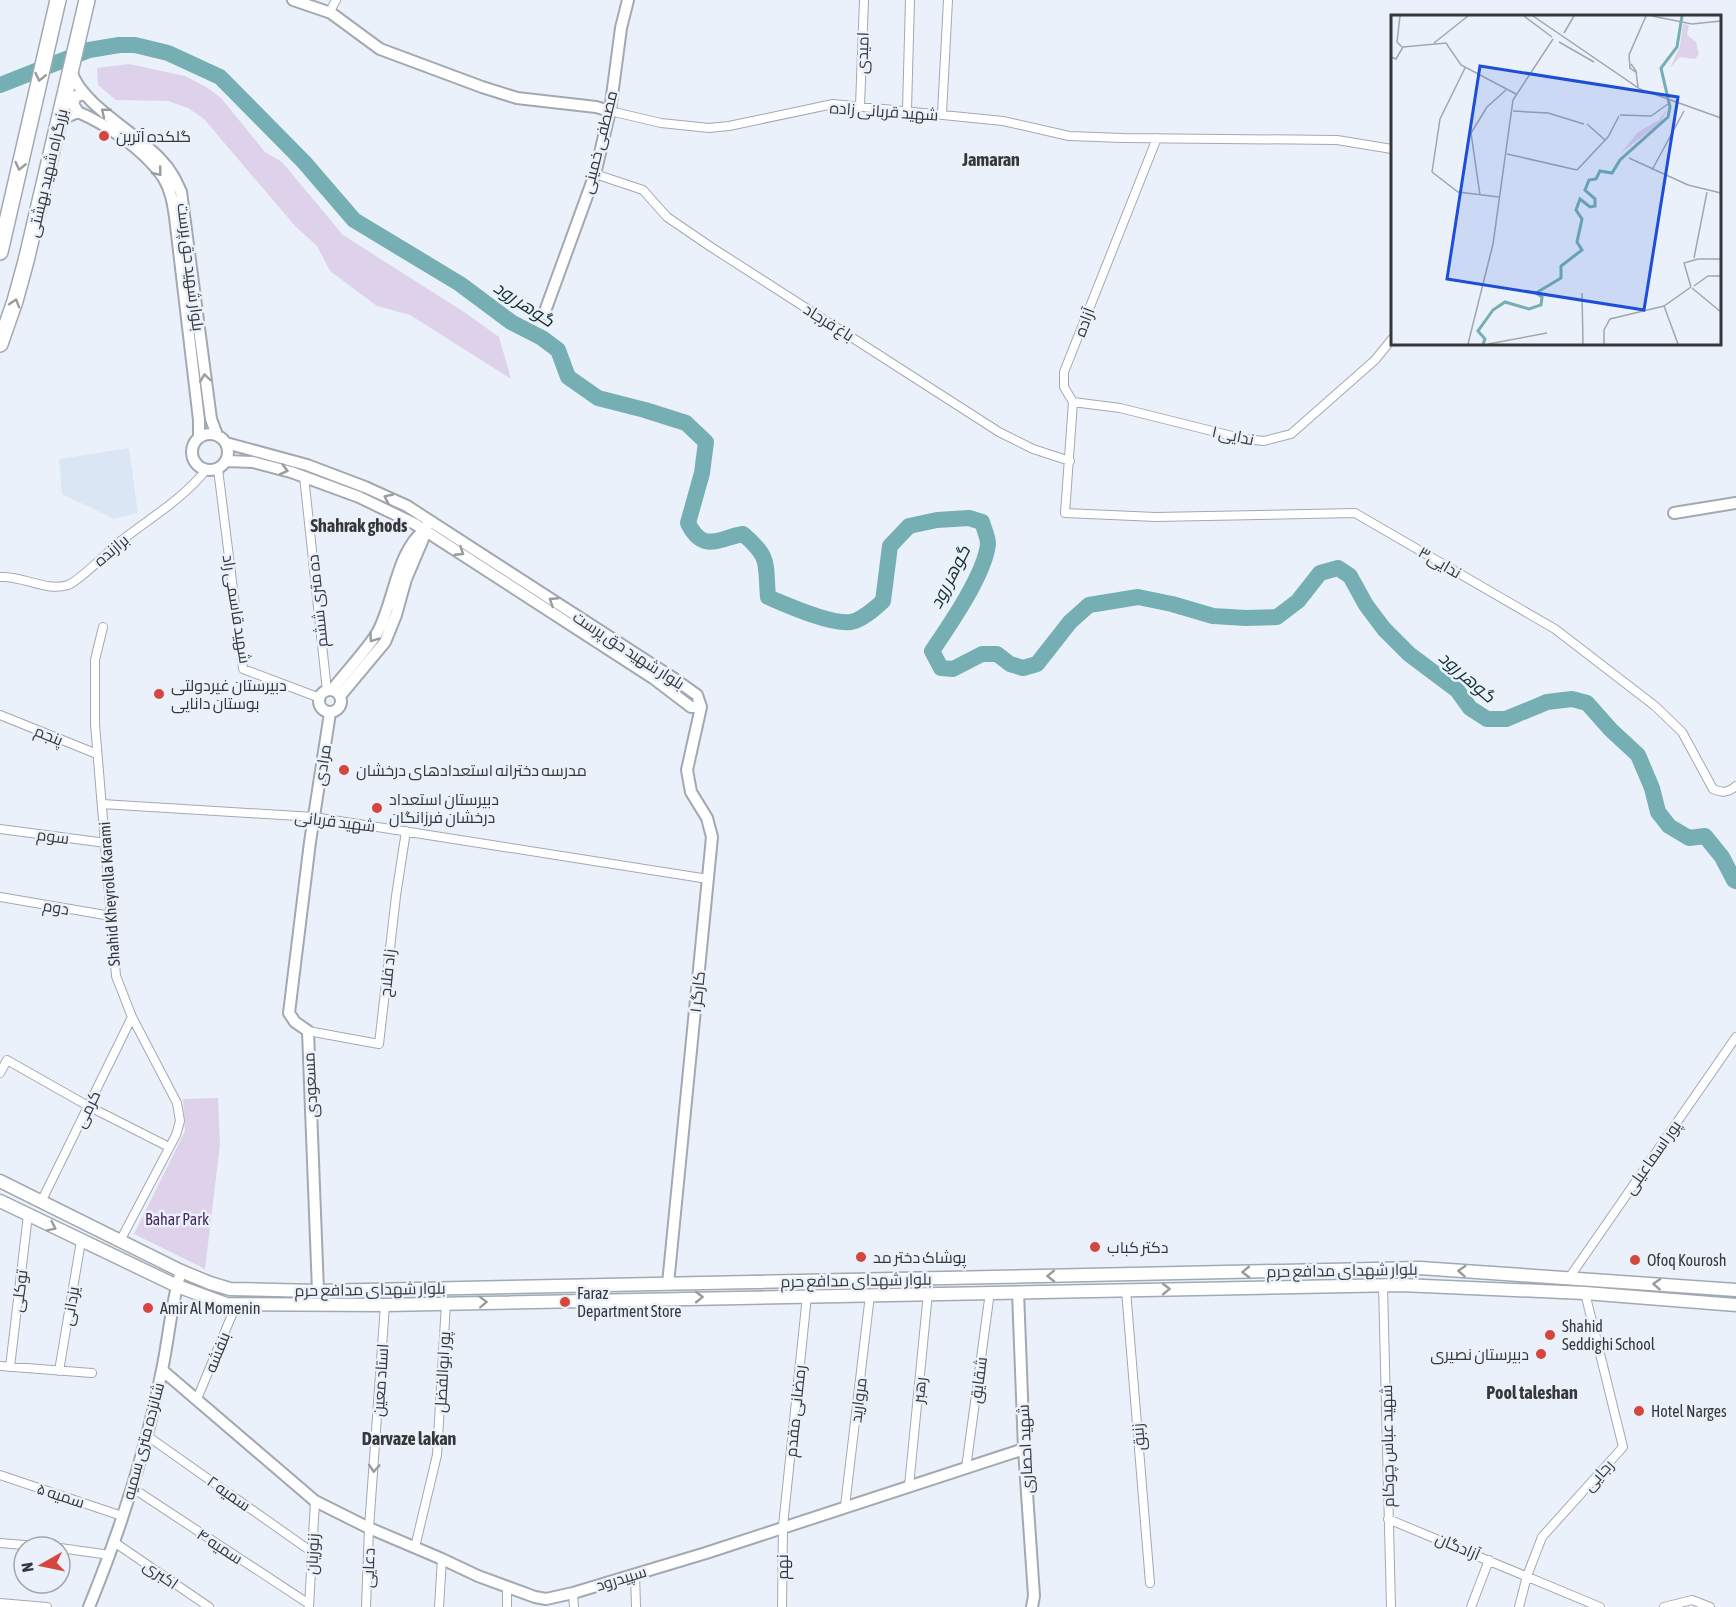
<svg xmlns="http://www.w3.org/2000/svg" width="1736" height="1607" viewBox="0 0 1736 1607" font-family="'Asap Condensed',Cairo,sans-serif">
<rect width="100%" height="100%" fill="#ebf1fa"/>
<path fill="#dae6f4" d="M 129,448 L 138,513 L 114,519 L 62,494 L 59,459 Z"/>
<path fill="#ded2eb" d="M 129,64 L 185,76 L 208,88 L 221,98 L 265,152 L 282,162 L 343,235 L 464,312 L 499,337 L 511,379 L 410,315 L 377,306 L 330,271 L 317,246 L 295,226 L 204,119 L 188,108 L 168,101 L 116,100 L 98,85 L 97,68 Z
M 218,1098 L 220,1145 L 205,1269 L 134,1234 L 185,1131 L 183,1099 Z"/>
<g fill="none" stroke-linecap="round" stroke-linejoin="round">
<path stroke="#75afb3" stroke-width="16" d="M 0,85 L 89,50 L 119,45 L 135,45 L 168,53 L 220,77 L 304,162 L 354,220 L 460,284 L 511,322 L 542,338 L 558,350 L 568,377 L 598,398 L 645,410 L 686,423 L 706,442 L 702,473 L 688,523 C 703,554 719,538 743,534 C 771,558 765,563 768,597 C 787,605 831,625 851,622 C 862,620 874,609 883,601 L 890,546 L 909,526 L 937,520 L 969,518 L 982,522 C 984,529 988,537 988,544 C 985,574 949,626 932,651 L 941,668 L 953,669 L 982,654 L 997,654 L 1010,664 L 1023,668 L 1037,664 L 1070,622 L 1089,605 L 1138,597 L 1172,604 L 1213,616 L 1246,618 L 1277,617 L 1298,601 L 1320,573 L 1338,568 L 1350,576 L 1366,605 L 1384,629 L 1409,654 L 1457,690 L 1470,708 L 1487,719 L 1506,719 L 1547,702 L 1572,699 L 1587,703 L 1611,730 L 1638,755 L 1652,788 L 1658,812 L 1669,826 L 1689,838 L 1705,836 L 1722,857 L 1734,880 L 1736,881"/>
<defs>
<path id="street" d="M 329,13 L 336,0
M 860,106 L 864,0
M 907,110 L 910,0
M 610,111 L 661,123 L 709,128 L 729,126 L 833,104 L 1003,121 L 1069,136 L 1123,138 L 1337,140 L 1392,149
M 942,114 L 948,0
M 1157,138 L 1064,372 L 1064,387 L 1073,402 L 1065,513 L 1156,517 L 1355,513 L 1555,629 L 1655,706 L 1682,732 L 1713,789 C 1722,793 1728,793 1736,786
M 595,174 L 643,190 L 667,217 L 711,247 L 999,432 L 1033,449 L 1070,461
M 1073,402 L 1120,408 L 1244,439 L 1264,441 L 1291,434 L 1375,360 L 1392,339
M 218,469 L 243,669 L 320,698
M 304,476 L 327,691
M 0,577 C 22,575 45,592 68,585 C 79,581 107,553 117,544 C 147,520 182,500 206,470
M 103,627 L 95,660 L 95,724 L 116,976 L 132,1017 L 177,1103 L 180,1121 L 176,1135 L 120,1241
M 0,715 L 97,754
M 102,804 L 314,817 L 708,879
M 0,829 L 106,843
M 0,897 L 111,916
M 308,1031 L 379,1044 L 396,896 L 406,831
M 0,1073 L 7,1060 L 88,1106 L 169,1147
M 41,1202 L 132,1017
M 1569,1278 L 1736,1037
M 1383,1285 L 1391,1607
M 1126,1290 L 1150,1583
M 0,1366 L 92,1373
M 10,1367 L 28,1215
M 59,1371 L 81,1241
M 197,1399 L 236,1305
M 146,1435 L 312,1552
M 966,1468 L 990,1292
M 0,1475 L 122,1516
M 909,1486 L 928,1293
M 131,1487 L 309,1604
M 845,1506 L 870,1295
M 1388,1519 L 1600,1607
M 114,1542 L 209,1607
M 0,1543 L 49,1547
M 415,1547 L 437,1455 L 446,1303
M 60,1548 L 110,1555
M 635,1574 L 636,1607
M 573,1593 L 574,1607
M 0,1603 L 47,1607
M 309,1607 L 315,1501
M 366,1607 L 369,1528 L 385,1305
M 439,1607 L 442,1559
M 507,1607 L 507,1587
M 782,1607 L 783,1526 L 807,1296
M 1471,1607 L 1489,1560
M 1519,1607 L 1527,1576 L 1542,1537 L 1623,1447 L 1585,1293
M 1664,1607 L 1692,1600 L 1710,1607"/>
<path id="secondary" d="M 293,0 L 331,13 L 380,49 L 482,87 L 517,98 L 596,107 L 610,111
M 71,70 C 80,105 138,133 162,161 C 171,170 176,181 181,192 L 211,419 L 217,435
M 78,112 L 73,104 L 76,96 L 85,94
M 59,120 L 78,112 C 108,125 144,150 163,177 C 171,190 173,203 175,217 L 199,420 L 199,437
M 544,314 L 595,174 L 610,111 L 621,28 L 628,0
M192 452a18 18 0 1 1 36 0a18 18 0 1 1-36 0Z
M 226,443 L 307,465 L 365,487 L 407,506 L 676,680 L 697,695 L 701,707
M 226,461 L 253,462 L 291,472 L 359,497 L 415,524 L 653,678 L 691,707 L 701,707
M 1674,513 L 1736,503
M 332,690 C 346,672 363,654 376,635 C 394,606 396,550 425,530
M319 701a11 11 0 1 1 22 0a11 11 0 1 1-22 0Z
M 340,696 L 385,642 L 396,615 L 406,579 L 423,539 L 427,525
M 668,1284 L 712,837 L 707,818 L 691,792 L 687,770 L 701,707
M 318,1291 L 308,1031 L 295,1022 L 289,1013 L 310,842 L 330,713
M 1018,1292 L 1024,1449 L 1034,1596 L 1032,1607
M 162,1370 L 315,1501 L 369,1528 L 442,1559 L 478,1576 L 535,1597 L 546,1599 L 573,1593 L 706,1553 L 1024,1449
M 89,1607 C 120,1531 146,1451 162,1370 C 169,1337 171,1304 181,1271"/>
<path id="primary" d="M 0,1181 L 181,1271 L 210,1283 L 230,1289 L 318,1291 L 1420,1268 L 1736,1290
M 0,1201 L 177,1286 L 226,1304 L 385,1305 L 1401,1285 L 1585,1293 L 1736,1305"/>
<path id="highway" d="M 0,252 L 58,0
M 0,344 L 15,301 L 26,261 L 87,0"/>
</defs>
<use href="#street" stroke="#a3a9b1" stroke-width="10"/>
<use href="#secondary" stroke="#a3a9b1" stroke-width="14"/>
<use href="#primary" stroke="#a3a9b1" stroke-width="15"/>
<use href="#highway" stroke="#a3a9b1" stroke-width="18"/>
<use href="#street" stroke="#fff" stroke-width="8"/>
<use href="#secondary" stroke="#fff" stroke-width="10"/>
<use href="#primary" stroke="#fff" stroke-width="12"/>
<use href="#highway" stroke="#fff" stroke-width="15"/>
</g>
<defs><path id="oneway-chevron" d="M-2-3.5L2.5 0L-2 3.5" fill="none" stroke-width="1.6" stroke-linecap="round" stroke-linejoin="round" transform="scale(1.5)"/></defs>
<g stroke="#9a9b9c">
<use href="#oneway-chevron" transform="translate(40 77) rotate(103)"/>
<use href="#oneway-chevron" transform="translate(105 112) rotate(-141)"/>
<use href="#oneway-chevron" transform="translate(20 166) rotate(103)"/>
<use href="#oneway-chevron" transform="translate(158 172) rotate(51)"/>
<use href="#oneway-chevron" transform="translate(15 303) rotate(-73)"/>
<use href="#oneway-chevron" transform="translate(205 378) rotate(-98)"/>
<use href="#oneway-chevron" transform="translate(284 470) rotate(15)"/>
<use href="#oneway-chevron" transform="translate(388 498) rotate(-155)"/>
<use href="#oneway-chevron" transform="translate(460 552) rotate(33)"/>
<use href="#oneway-chevron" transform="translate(553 601) rotate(-147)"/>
<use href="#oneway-chevron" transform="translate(373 638) rotate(125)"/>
<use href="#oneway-chevron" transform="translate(52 1227) rotate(26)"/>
<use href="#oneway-chevron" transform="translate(1462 1271) rotate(-176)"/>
<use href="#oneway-chevron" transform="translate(1246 1272) rotate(179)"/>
<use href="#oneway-chevron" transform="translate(1051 1276) rotate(179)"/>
<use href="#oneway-chevron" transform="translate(1657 1284) rotate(-176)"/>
<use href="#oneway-chevron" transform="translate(1166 1289) rotate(-1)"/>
<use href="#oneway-chevron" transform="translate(699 1297) rotate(-1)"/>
<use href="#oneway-chevron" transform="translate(483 1302) rotate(-2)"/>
<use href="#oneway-chevron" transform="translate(374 1468) rotate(94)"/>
</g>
<g fill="#d4463e" stroke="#ebf1fa" stroke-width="2">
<circle cx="104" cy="136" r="6"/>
<circle cx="159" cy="694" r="6"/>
<circle cx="344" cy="770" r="6"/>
<circle cx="377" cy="808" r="6"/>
<circle cx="1095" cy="1247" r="6"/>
<circle cx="861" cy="1257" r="6"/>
<circle cx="1635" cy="1260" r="6"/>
<circle cx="565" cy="1302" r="6"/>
<circle cx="148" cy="1308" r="6"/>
<circle cx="1550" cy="1335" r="6"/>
<circle cx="1541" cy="1354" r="6"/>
<circle cx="1639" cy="1411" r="6"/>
</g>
<g text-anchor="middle" stroke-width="5" stroke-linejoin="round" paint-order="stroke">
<g font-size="16" fill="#35373a" stroke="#ebf1fa">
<text transform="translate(862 53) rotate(-88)" y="6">امیدی</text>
<text transform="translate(884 111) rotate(4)" y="6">شهید قربانی زاده</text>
<text transform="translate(599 142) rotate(-76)" y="6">مصطفی خمینی</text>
<text transform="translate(47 173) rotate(-77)" y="6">بزرگراه شهید بهشتی</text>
<text transform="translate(191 267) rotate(83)" y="6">بلوار شهید حق پرست</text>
<text transform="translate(829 322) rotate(32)" y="6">باغ فرجاد</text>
<text transform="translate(1084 322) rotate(-69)" y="6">آزاده</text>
<text transform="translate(1233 435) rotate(12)" y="6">ندایی ۱</text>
<text transform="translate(111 550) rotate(-40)" y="6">برازنده</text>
<text transform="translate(1440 562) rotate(30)" y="6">ندایی۳</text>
<text transform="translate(317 601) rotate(-96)" y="6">ده متری ششم</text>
<text transform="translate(237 609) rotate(81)" y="6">شهید قاسمی راد</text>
<text transform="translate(629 650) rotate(33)" y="6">بلوار شهید حق پرست</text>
<text transform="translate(49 735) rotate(22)" y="6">پنجم</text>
<text transform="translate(322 765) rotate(-81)" y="6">مرادی</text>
<text transform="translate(335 821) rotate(7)" y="6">شهید قربانی</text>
<text transform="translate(53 836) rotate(8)" y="6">سوم</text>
<text transform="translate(109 894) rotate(-94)" y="6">Shahid Kheyrolla Karami</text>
<text transform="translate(56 907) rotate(10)" y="6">دوم</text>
<text transform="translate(387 973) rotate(-84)" y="6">زاد فلاح</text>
<text transform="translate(697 992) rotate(-84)" y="6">کارگر ۱</text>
<text transform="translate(310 1085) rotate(-93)" y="6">مسعودی</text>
<text transform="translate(87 1109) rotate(-64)" y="6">کرمی</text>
<text transform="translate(1652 1157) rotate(-55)" y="6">پور اسماعیلی</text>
<text transform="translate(1342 1270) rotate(-1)" y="6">بلوار شهدای مدافع حرم</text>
<text transform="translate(856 1280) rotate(-1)" y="6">بلوار شهدای مدافع حرم</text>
<text transform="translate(370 1289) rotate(-1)" y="6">بلوار شهدای مدافع حرم</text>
<text transform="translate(19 1291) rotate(-83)" y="6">توکلی</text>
<text transform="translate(70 1306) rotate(-80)" y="6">یزدانی</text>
<text transform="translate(217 1352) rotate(-68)" y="6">بنفشه</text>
<text transform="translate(442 1372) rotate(-87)" y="6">پور ابوالفضل</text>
<text transform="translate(380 1380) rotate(-86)" y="6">استاد معین</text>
<text transform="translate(978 1380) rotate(-82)" y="6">شقایق</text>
<text transform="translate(919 1390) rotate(-84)" y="6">رهبر</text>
<text transform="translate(858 1400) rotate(-83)" y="6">مروارید</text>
<text transform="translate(795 1411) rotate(-84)" y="6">رمضانی مقدم</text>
<text transform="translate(1138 1437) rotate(-95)" y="6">زنبق</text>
<text transform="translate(143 1441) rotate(-75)" y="6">شانزده متری سمیه</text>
<text transform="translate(1387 1446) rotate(-91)" y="6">شهید عباس چوکام</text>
<text transform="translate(1025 1449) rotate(-93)" y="6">شهید احصاری</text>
<text transform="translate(1598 1475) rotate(-48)" y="6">رجایی</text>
<text transform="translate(229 1493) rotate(35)" y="6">سمیه ۲</text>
<text transform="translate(61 1495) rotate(18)" y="6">سمیه ۵</text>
<text transform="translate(220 1546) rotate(33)" y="6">سمیه ۴</text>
<text transform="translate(1458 1546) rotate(23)" y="6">آزادگان</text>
<text transform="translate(312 1554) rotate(-87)" y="6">زنوزیان</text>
<text transform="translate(782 1567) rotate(-90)" y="6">نهم</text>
<text transform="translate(368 1568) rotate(-88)" y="6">دعایی</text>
<text transform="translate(161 1574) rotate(35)" y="6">اکبری</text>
<text transform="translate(621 1578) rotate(-17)" y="6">سپیدرود</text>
</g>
<g font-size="16" fill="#35373a" stroke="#ebf1fa" text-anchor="start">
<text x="116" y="142">گلکده آترین</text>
<text x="171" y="691">دبیرستان غیردولتی<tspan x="171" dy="18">بوستان دانایی</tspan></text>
<text x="356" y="776">مدرسه دخترانه استعدادهای درخشان</text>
<text x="389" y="805">دبیرستان استعداد<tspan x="389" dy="18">درخشان فرزانگان</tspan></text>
<text x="1107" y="1253">دکتر کباب</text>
<text x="873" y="1263">پوشاک دختر مد</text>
<text x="1647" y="1266">Ofoq Kourosh</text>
<text x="577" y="1299">Faraz<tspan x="577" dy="18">Department Store</tspan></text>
<text x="160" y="1314">Amir Al Momenin</text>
<text x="1562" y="1332">Shahid<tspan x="1562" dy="18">Seddighi School</tspan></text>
<text x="1529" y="1360" text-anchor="end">دبیرستان نصیری</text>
<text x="1651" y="1417">Hotel Narges</text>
</g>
<g font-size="16" fill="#472b5e" stroke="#ebf1fa">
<text x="177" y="1225">Bahar Park</text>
</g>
<g font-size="18" font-weight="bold" fill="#35373a" stroke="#ebf1fa">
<text x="991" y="166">Jamaran</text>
<text x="359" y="532">Shahrak ghods</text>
<text x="1532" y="1399">Pool taleshan</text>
<text x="409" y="1445">Darvaze lakan</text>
</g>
<g font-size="18" font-style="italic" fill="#102e30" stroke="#ebf1fa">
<text transform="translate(524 304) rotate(33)" y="6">گوهر رود</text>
<text transform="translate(950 577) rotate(-63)" y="6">گوهر رود</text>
<text transform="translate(1467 677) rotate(41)" y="6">گوهر رود</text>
</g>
</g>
<g transform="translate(1391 15)">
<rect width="330" height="330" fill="#ebf1fa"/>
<path d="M 292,9 L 298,10 L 296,20 L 305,27 L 308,39 L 304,44 L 289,42 L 279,53 L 289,31 ZM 277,93 L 270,107 L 230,138 L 247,117 L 268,105 Z" fill="#ded2eb"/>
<path fill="none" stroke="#75afb3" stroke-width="3" d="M 92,329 L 94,324 L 87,316 L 102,295 L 114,287 L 138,294 L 150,290 L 151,282 L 145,278 L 170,263 L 170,251 L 191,235 L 186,227 L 191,204 L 185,195 L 189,184 L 199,192 L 204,191 L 204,184 L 194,175 L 198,165 L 205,164 L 209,156 L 221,158 L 229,145 L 277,102 L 279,92 L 270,53 L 286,32 L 291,1"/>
<path fill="none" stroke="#a2a7ad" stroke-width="1.5" d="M 9,1 L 6,27 L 11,32M 133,1 L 161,22M 142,1 L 249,74 L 330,103M 261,1 L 301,9 L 330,6M 173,18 L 183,1M 168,27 L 203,47M 43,28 L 77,1M 12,32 L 55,28 L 70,50 L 125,79M 0,42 L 5,44 L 12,32M 240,49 L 245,56 L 247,72M 246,58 L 239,53 L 238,40 L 255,1M 122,96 L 157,98 L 193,109M 229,100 L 260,101 L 277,89M 196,109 L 214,125M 116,139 L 186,155M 238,143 L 297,170 L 330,178M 186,155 L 217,122 L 228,101M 261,155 L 293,96M 41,157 L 49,104 L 74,53M 41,157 L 67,177 L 108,182M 89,180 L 80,118 L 96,92 L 115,75M 303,243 L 316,177M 303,271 L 317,261 L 330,261M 300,272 L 293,248 L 307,244 L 330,244M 301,273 L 330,297M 191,278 L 192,329M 273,291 L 287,329M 77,329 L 102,229 L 122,85 L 162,24M 97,329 L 156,318M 213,329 L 213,315 L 219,304 L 273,291 L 300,272"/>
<path fill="#1d4ed8" fill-opacity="0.15" stroke="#1d4ed8" stroke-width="3" d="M 89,51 L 287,82 L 253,295 L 56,264 Z"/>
<rect width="330" height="330" fill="none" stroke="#35373a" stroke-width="3"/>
</g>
<g transform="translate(42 1565) rotate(261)"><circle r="28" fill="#ebf1fa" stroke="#a2a7ad" stroke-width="1.5"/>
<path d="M0-4.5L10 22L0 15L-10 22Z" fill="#d4463e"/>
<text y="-9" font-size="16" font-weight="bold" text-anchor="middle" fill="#35373a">N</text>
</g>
</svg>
